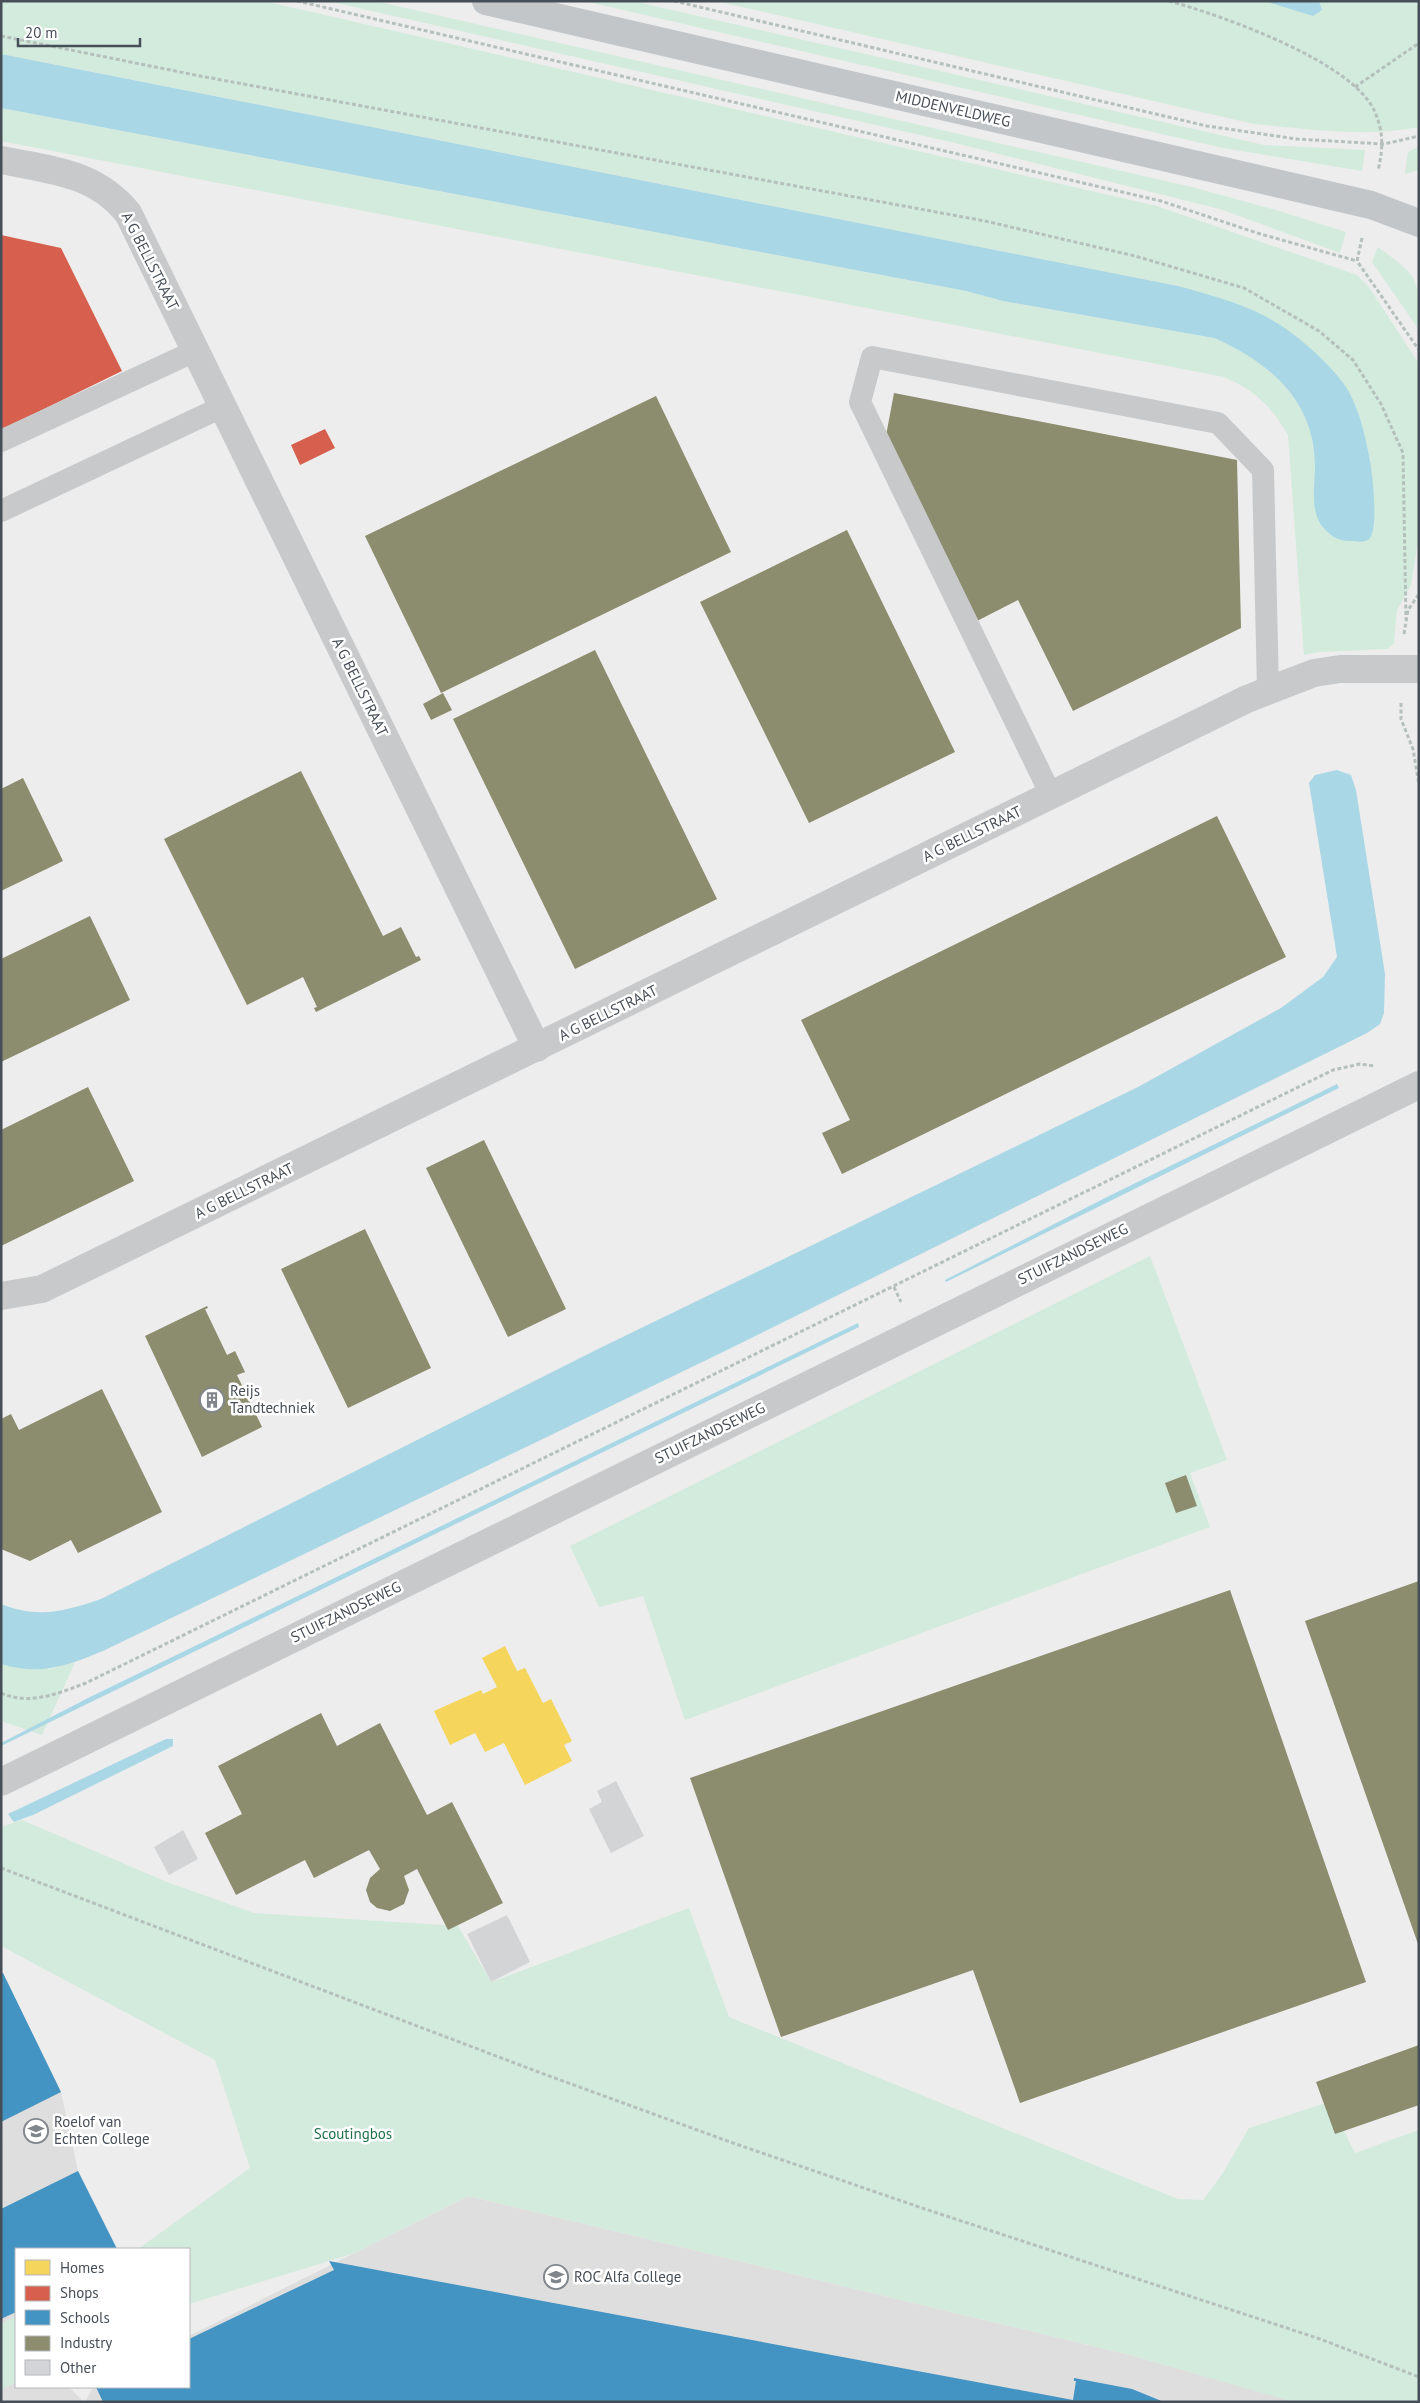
<svg xmlns="http://www.w3.org/2000/svg" width="1420" height="2403" viewBox="0 0 1420 2403" font-family="'PT Sans',sans-serif">
<rect width="100%" height="100%" fill="#ededed"/>
<path fill="#dfdede" d="M 3,1973 L 61,2092 L 78,2171 L 117,2249 L 16,2249 L 16,2316 L 1,2324 Z
M 468,2196 L 1130,2355 L 1298,2402 L 85,2402 L 93,2387 L 189,2387 L 189,2336 Z
M 16,2382 L 16,2387 L 69,2387 L 84,2402 L 1,2402 L 1,2390 Z"/>
<path fill="#d3ebdc" d="M 1,1 L 264,1 L 1157,206 L 1357,275 L 1369,287 L 1419,364 L 1419,535 L 1411,585 L 1397,610 L 1394,643 L 1388,649 L 1319,652 L 1304,655 L 1288,435 C 1270,405 1256,391 1224,377 L 1,141 L 1,108 L 966,291 L 1003,301 L 1214,338 C 1263,359 1308,395 1315,452 C 1318,477 1310,500 1320,524 L 1371,461 L 1355,405 L 1289,332 L 1252,310 L 1178,286 L 1,54 Z
M 328,1 L 375,1 L 1192,187 L 1276,210 L 1346,232 L 1340,253 L 1220,209 L 955,143 Z
M 584,1 L 633,1 L 1264,145 L 1365,150 L 1362,171 L 1223,148 Z
M 716,1 L 1264,1 L 1322,10 L 1319,1 L 1419,1 L 1419,127 C 1365,138 1308,129 1254,124 Z
M 1419,146 L 1419,170 L 1405,174 L 1408,152 Z
M 1378,247 C 1420,278 1419,277 1419,330 L 1372,262 Z
M 1150,1256 L 1227,1460 L 1190,1473 L 1210,1527 L 685,1720 L 643,1596 L 599,1607 L 570,1546 Z
M 1,1662 L 50,1669 L 75,1662 L 42,1735 L 1,1721 Z
M 22,1820 L 167,1882 L 254,1913 L 458,1926 L 491,1982 L 689,1908 L 729,2017 L 1178,2199 L 1203,2200 L 1223,2173 L 1249,2128 L 1329,2102 L 1355,2153 L 1419,2130 L 1419,2402 L 1294,2402 L 1130,2355 L 468,2196 L 355,2253 L 189,2304 L 189,2249 L 138,2249 L 250,2168 L 215,2060 L 1,1946 L 1,1827 Z
M 16,2316 L 16,2382 L 1,2390 L 1,2324 Z"/>
<path fill="#aad7e5" d="M 1264,1 L 1319,1 L 1322,10 L 1313,16 Z
M 1,54 L 1178,286 C 1203,293 1227,299 1250,309 C 1283,322 1323,356 1344,384 C 1358,404 1364,431 1369,455 C 1372,469 1380,533 1368,540 C 1362,543 1355,541 1349,541 C 1337,541 1328,534 1321,525 C 1310,508 1315,485 1315,466 C 1315,401 1269,362 1214,338 L 1003,301 L 966,291 L 1,108 Z
M 1337,770 L 1351,775 L 1356,790 L 1385,974 L 1384,1013 L 1380,1024 L 1367,1033 L 723,1352 L 105,1650 C 67,1666 42,1676 1,1664 L 1,1604 C 39,1619 65,1611 101,1599 L 602,1347 L 1138,1087 L 1281,1008 L 1323,977 L 1337,957 L 1309,783 L 1315,775 Z
M 1337,1084 L 1339,1088 L 946,1282 L 945,1280 L 1107,1197 Z
M 858,1323 L 859,1327 L 1,1746 L 1,1743 L 90,1697 Z
M 166,1739 L 173,1739 L 173,1746 L 33,1815 L 14,1822 L 8,1814 Z"/>
<path fill="#f6d55c" d="M 505,1646 L 517,1671 L 525,1668 L 543,1703 L 551,1699 L 572,1741 L 564,1745 L 572,1761 L 525,1785 L 504,1743 L 485,1752 L 475,1733 L 450,1745 L 434,1711 L 481,1690 L 483,1694 L 497,1687 L 482,1658 Z"/>
<path fill="#d6604d" d="M 1,235 L 61,248 L 122,371 L 1,430 Z
M 325,429 L 335,448 L 300,465 L 291,445 Z"/>
<path fill="#4393c3" d="M 3,1973 L 61,2092 L 1,2122 L 1,1974 Z
M 78,2171 L 117,2249 L 16,2249 L 16,2312 L 1,2319 L 1,2209 Z
M 329,2261 L 1073,2400 L 1076,2381 L 1074,2381 L 1074,2378 L 1132,2389 L 1164,2402 L 103,2402 L 96,2387 L 189,2387 L 189,2339 L 334,2270 Z"/>
<path fill="#8c8c6e" d="M 894,393 L 1237,460 L 1241,628 L 1073,711 L 1018,600 L 975,622 L 885,441 Z
M 656,396 L 731,552 L 441,693 L 365,536 Z
M 847,530 L 955,752 L 809,823 L 700,602 Z
M 595,650 L 717,899 L 575,969 L 453,719 Z
M 443,693 L 452,710 L 431,720 L 423,704 Z
M 301,771 L 383,936 L 401,927 L 416,957 L 419,956 L 421,960 L 316,1012 L 314,1008 L 317,1007 L 303,977 L 247,1005 L 164,839 Z
M 23,778 L 63,861 L 1,891 L 1,789 Z
M 1217,816 L 1286,957 L 842,1174 L 822,1133 L 850,1120 L 801,1020 Z
M 90,916 L 130,1000 L 1,1062 L 1,959 Z
M 88,1087 L 134,1181 L 1,1246 L 1,1130 Z
M 484,1140 L 566,1309 L 508,1337 L 426,1168 Z
M 365,1229 L 431,1368 L 348,1408 L 281,1269 Z
M 207,1306 L 208,1308 L 205,1309 L 227,1355 L 235,1351 L 245,1372 L 237,1375 L 262,1427 L 202,1457 L 145,1336 Z
M 102,1389 L 162,1512 L 78,1553 L 71,1540 L 30,1561 L 1,1549 L 1,1419 L 11,1414 L 19,1430 Z
M 1186,1475 L 1197,1506 L 1176,1513 L 1165,1483 Z
M 1419,1581 L 1419,1944 L 1418,1944 L 1305,1621 Z
M 1230,1590 L 1366,1982 L 1020,2103 L 973,1970 L 781,2037 L 690,1778 Z
M 321,1713 L 337,1746 L 380,1723 L 427,1815 L 452,1802 L 503,1903 L 448,1930 L 417,1869 L 404,1876 L 409,1890 L 404,1904 L 390,1911 L 377,1908 L 370,1902 L 366,1890 L 370,1878 L 380,1869 L 369,1850 L 314,1878 L 305,1860 L 236,1895 L 205,1833 L 242,1814 L 218,1766 Z
M 1419,2045 L 1419,2105 L 1335,2134 L 1316,2082 Z"/>
<path fill="#d3d4d6" d="M 616,1781 L 644,1836 L 611,1853 L 589,1809 L 602,1802 L 597,1791 Z
M 183,1830 L 198,1859 L 169,1875 L 154,1847 Z
M 507,1915 L 530,1962 L 491,1982 L 467,1934 Z"/>
<g fill="none" stroke-linecap="round" stroke-linejoin="round">
<path stroke="#b5c0bd" stroke-width="3" stroke-dasharray="4 2.5" stroke-linecap="butt" d="M 297,1 L 1161,201 L 1257,233 L 1357,261
M 674,1 L 1207,126 L 1297,139 L 1384,144 L 1419,136
M 1169,1 C 1220,15 1353,61 1375,112 C 1384,134 1383,148 1378,171
M 1,36 L 200,76 L 985,221 L 1135,256 L 1244,288 L 1319,331 L 1353,360 L 1381,404 L 1403,453 L 1406,619
M 1355,87 L 1419,43
M 1362,238 L 1357,261 L 1419,350
M 1404,634 L 1408,610 L 1419,594
M 1401,703 L 1401,719 L 1413,749 L 1419,785
M 894,1287 L 901,1302
M 1,1693 C 30,1706 59,1693 86,1683 L 1333,1070 L 1360,1064 L 1374,1066
M 1,1868 L 541,2073 L 733,2143 L 925,2209 L 1320,2339 L 1419,2377"/>
<path stroke="#c7c9cb" stroke-width="22" d="M 1,441 L 195,351
M 1,511 L 222,407
M 1051,795 L 860,402 L 872,357 L 1218,423 L 1263,470 L 1268,690"/>
<path stroke="#c7c9cb" stroke-width="28" d="M 1,160 C 50,170 95,172 128,213 L 537,1048
M 1,1296 L 42,1289 L 1247,699 L 1314,673 L 1340,669 L 1419,669
M 1,1782 L 1419,1085"/>
<path stroke="#c2c6c9" stroke-width="28" d="M 486,1 L 1371,205 L 1419,223"/>
</g>
<defs>
<symbol id="building-ring" viewBox="-11 -11 22 22"><circle r="9.5" fill="#fff" stroke="#80868c" stroke-width="1.5"/><path d="M-4-6H4V6H1V3H-1V6H-4ZM-2.5-4.3h1.7v1.8h-1.7ZM.8-4.3h1.7v1.8H.8ZM-2.5-1h1.7V.8h-1.7ZM.8-1h1.7V.8H.8Z" fill="#80868c"/></symbol>
<symbol id="school-ring" viewBox="-11 -11 22 22"><circle r="9.5" fill="#fff" stroke="#80868c" stroke-width="1.5"/><path d="M0-5L7-2L0 1L-7-2ZM-4 1L0 2.5L4 1V4Q0 6-4 4Z" fill="#80868c"/></symbol>
<symbol id="university-ring" viewBox="-11 -11 22 22"><circle r="9.5" fill="#fff" stroke="#80868c" stroke-width="1.5"/><path d="M0-5L7-2L0 1L-7-2ZM-4 1L0 2.5L4 1V4Q0 6-4 4Z" fill="#80868c"/></symbol>
</defs>
<g fill-rule="evenodd">
<use href="#building-ring" x="198" y="1386" width="28" height="28"/>
<use href="#school-ring" x="22" y="2117" width="28" height="28"/>
<use href="#university-ring" x="542" y="2263" width="28" height="28"/>
</g>
<g text-anchor="middle" stroke-width="5" stroke-linejoin="round" paint-order="stroke">
<g font-size="15" fill="#464e57" stroke="#fff">
<text transform="translate(953 109) rotate(13)" y="5">MIDDENVELDWEG</text>
<text transform="translate(150 261) rotate(63)" y="5">A G BELLSTRAAT</text>
<text transform="translate(360 687) rotate(64)" y="5">A G BELLSTRAAT</text>
<text transform="translate(972 834) rotate(-26)" y="5">A G BELLSTRAAT</text>
<text transform="translate(608 1013) rotate(-26)" y="5">A G BELLSTRAAT</text>
<text transform="translate(244 1191) rotate(-26)" y="5">A G BELLSTRAAT</text>
<text transform="translate(1073 1254) rotate(-26)" y="5">STUIFZANDSEWEG</text>
<text transform="translate(710 1433) rotate(-26)" y="5">STUIFZANDSEWEG</text>
<text transform="translate(346 1612) rotate(-26)" y="5">STUIFZANDSEWEG</text>
</g>
<g font-size="15" fill="#464e57" stroke="#fff" text-anchor="start">
<text x="230" y="1396">Reijs<tspan x="230" dy="17">Tandtechniek</tspan></text>
<text x="54" y="2127">Roelof van<tspan x="54" dy="17">Echten College</tspan></text>
<text x="574" y="2282">ROC Alfa College</text>
</g>
<g font-size="15" fill="#1f7049" stroke="#fff">
<text x="353" y="2139">Scoutingbos</text>
</g>
</g>
<rect width="1420" height="2403" fill="none" stroke="#464e57" stroke-width="5"/>
<rect x="15" y="2248" width="175" height="140" fill="#ffffff" stroke="#b5b8bc"/>
<rect x="25" y="2260" width="25" height="15" fill="#f6d55c" stroke="#b5b8bc"/>
<text x="60" y="2273" font-size="15" fill="#464e57">Homes</text>
<rect x="25" y="2286" width="25" height="15" fill="#d6604d" stroke="#b5b8bc"/>
<text x="60" y="2298" font-size="15" fill="#464e57">Shops</text>
<rect x="25" y="2310" width="25" height="15" fill="#4393c3" stroke="#b5b8bc"/>
<text x="60" y="2323" font-size="15" fill="#464e57">Schools</text>
<rect x="25" y="2336" width="25" height="15" fill="#8c8c6e" stroke="#b5b8bc"/>
<text x="60" y="2348" font-size="15" fill="#464e57">Industry</text>
<rect x="25" y="2360" width="25" height="15" fill="#d3d4d6" stroke="#b5b8bc"/>
<text x="60" y="2373" font-size="15" fill="#464e57">Other</text>
<path d="M18 38v8h122v-8" fill="none" stroke="#464e57" stroke-width="2.5"/>
<text x="25" y="38" font-size="15" fill="#464e57" stroke="#ffffff" stroke-width="4" paint-order="stroke">20 m</text>
</svg>
